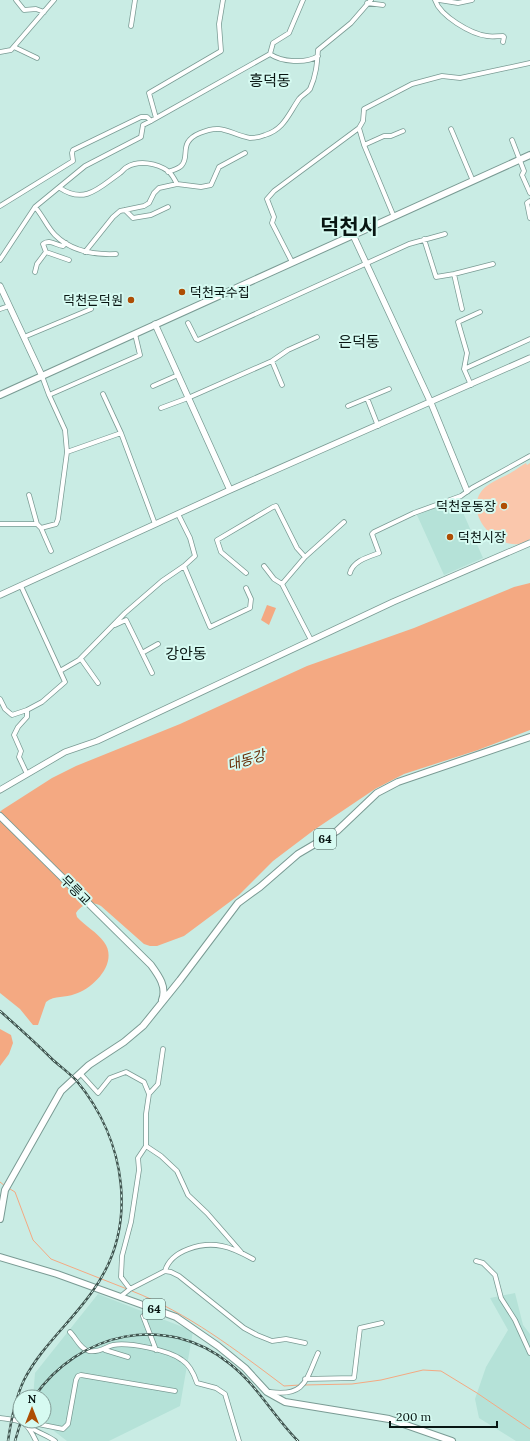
<svg xmlns="http://www.w3.org/2000/svg" width="530" height="1441" viewBox="0 0 530 1441" font-family="Lora,'Noto Sans KR',serif">
<rect width="100%" height="100%" fill="#c9ece4"/>
<path fill="#b5e2d8" d="M 457,499 L 483,558 L 444,575 L 417,515 Z
M 515,1293 L 523,1325 L 530,1334 L 530,1441 L 516,1441 L 479,1418 L 475,1399 L 486,1367 L 508,1330 L 490,1298 Z
M 98,1294 L 193,1331 L 180,1406 L 109,1441 L 67,1441 L 41,1421 L 44,1421 L 44,1397 L 33,1397 L 35,1373 Z"/>
<path fill="#fac7ac" d="M 526,463 L 527,465 L 530,463 L 530,539 C 527,541 523,543 519,544 C 496,547 468,518 479,495 C 486,482 501,479 512,472 C 516,470 520,466 526,463 Z"/>
<path fill="#f4a982" d="M 530,583 L 530,730 L 478,750 L 404,774 L 375,789 L 314,830 L 273,861 L 239,895 L 184,936 L 157,946 L 150,946 L 144,944 L 101,906 C 92,901 83,903 76,913 L 77,917 C 85,926 97,932 104,942 C 119,962 94,988 75,994 C 65,998 55,995 46,1002 L 38,1025 L 33,1025 L 20,1009 L 0,993 L 0,812 L 2,810 L 52,778 L 76,766 L 180,724 L 307,666 L 414,628 L 514,587 Z
M 267,605 L 276,608 L 269,625 L 261,620 Z
M 0,1029 L 11,1035 L 13,1043 L 9,1054 L 0,1066 Z"/>
<g fill="none" stroke-linecap="round" stroke-linejoin="round">
<path stroke="#f4a982" stroke-width="1" d="M 0,1182 L 5,1186
M 10,1189 L 15,1192 L 33,1240 L 51,1259 L 127,1289
M 132,1291 C 188,1313 236,1350 284,1386 L 300,1385
M 304,1385 L 352,1384 L 381,1380 L 423,1370 L 441,1371 L 477,1393 L 530,1429"/>
<defs>
<path id="street" d="M 16,0 L 24,10 L 36,9 L 44,12
M 303,0 L 289,33 L 273,43 L 270,54 C 281,62 306,64 318,56
M 435,0 C 440,16 471,34 487,36 C 492,37 497,36 503,36 L 504,37 L 503,42
M 439,0 L 458,3 L 472,0
M 367,3 L 383,5
M 131,26 L 135,0
M 14,47 L 37,58
M 0,52 L 11,50 L 54,0
M 156,118 L 149,93 L 221,51 L 219,24 L 223,0
M 359,128 L 364,145 L 394,217
M 451,129 L 473,181
M 512,140 L 524,171 L 522,175 L 530,193
M 364,145 L 384,136 L 391,136 L 403,131
M 168,172 C 173,170 179,169 182,165 C 190,156 178,142 200,133 C 223,123 229,134 250,138 C 255,138 260,137 265,135 C 284,129 288,115 299,99 C 302,95 307,93 310,89 C 316,76 317,64 318,50 L 351,23 L 371,0
M 60,188 C 85,205 100,187 120,173 C 122,172 124,168 127,167 C 139,160 157,163 168,171 C 172,174 175,180 177,184 L 201,187 L 211,185 L 219,167 L 245,153
M 530,201 L 527,203 L 530,218
M 0,206 L 73,161 L 72,153 L 73,150 L 141,117 L 147,117 L 151,121
M 35,207 C 43,216 47,227 55,235 C 72,252 94,255 116,254
M 125,210 L 133,218 L 151,215 L 168,207
M 424,239 L 436,277 L 454,274 L 493,264
M 46,252 L 69,260
M 85,252 L 113,217 L 120,211 L 144,206 L 149,203 L 154,193 L 159,188 L 177,184
M 0,260 L 35,207 L 85,166 L 141,137 L 143,125 L 149,122 L 270,54
M 292,262 L 272,223 L 274,217 L 267,199 L 274,191 L 359,128 L 363,121 L 364,109 L 412,84 L 442,76 L 460,78 L 530,63
M 35,272 L 37,264 L 46,252 L 43,244 C 49,239 56,245 63,246 L 66,243
M 454,274 L 462,309
M 0,309 L 9,306
M 188,323 L 196,339 L 198,340 L 409,244 L 445,234
M 24,337 L 91,309
M 272,361 L 282,385
M 464,369 L 530,339
M 471,385 L 464,369 L 467,353 L 458,322 L 480,312
M 153,386 L 178,375
M 49,395 L 140,355 L 135,334
M 367,398 L 378,426
M 348,406 L 389,389
M 161,408 L 188,398 L 272,361 L 288,350 L 317,337
M 121,433 L 155,524
M 67,452 L 121,433 L 103,394
M 29,495 L 37,524
M 0,524 L 37,524 L 41,528 L 51,551
M 41,528 L 56,524 L 58,519 L 67,452 L 65,430 L 49,395 L 42,376
M 184,566 L 210,627 L 250,608 L 251,599 L 246,588
M 264,566 L 274,579 L 282,584
M 246,573 L 221,552 L 217,540 L 273,507 L 276,506 L 297,548 L 305,557
M 350,573 C 353,561 368,557 379,553 L 372,534 L 374,532 L 414,513 L 461,496 L 472,488 L 530,456
M 21,586 L 65,682 L 42,702 L 27,710 L 27,717 L 18,727 L 14,735 L 21,751 L 19,757 L 27,774
M 115,625 L 126,620 L 152,673
M 311,640 L 282,584 L 305,557 L 344,522
M 142,653 L 158,644
M 81,659 L 98,683
M 60,671 L 79,660 L 125,613 L 162,581 L 184,566 L 195,556 L 190,538 L 178,514
M 0,699 L 5,709 L 12,715 L 27,710
M 80,1073 L 98,1093 L 110,1078 L 126,1072 L 144,1082 L 149,1094
M 146,1146 L 161,1156 L 177,1171 L 188,1195 L 207,1213 L 241,1252
M 476,1261 L 483,1263 L 495,1275 L 501,1298 L 515,1320 L 530,1353
M 165,1271 L 171,1272 L 179,1276 L 244,1328 L 257,1335 L 272,1341 L 286,1339 L 305,1343
M 130,1289 L 121,1277 L 122,1256 L 131,1222 L 139,1170 L 138,1158 L 146,1146 L 146,1114 L 149,1094 L 158,1084 L 163,1049
M 120,1297 L 130,1289 L 165,1271 C 171,1250 202,1242 222,1246 C 233,1248 244,1254 253,1259
M 143,1316 L 156,1350
M 70,1332 C 76,1338 81,1350 89,1351 C 99,1353 105,1347 113,1345 C 128,1342 169,1350 182,1360 C 190,1365 194,1374 197,1383 L 216,1388 L 225,1394 L 239,1441
M 105,1350 L 128,1357
M 305,1379 L 354,1378 L 360,1328 L 382,1323
M 270,1392 C 305,1397 306,1380 318,1353
M 0,1418 C 23,1421 26,1420 36,1441
M 25,1423 L 33,1423 L 63,1429 L 68,1424 L 76,1380 L 78,1376 L 81,1375 L 175,1391
M 30,1427 C 38,1433 47,1435 55,1441"/>
<path id="secondary" d="M 353,235 L 431,403 L 467,491
M 0,286 L 42,376
M 155,324 L 230,490
M 0,595 L 230,490 L 530,358
M 0,790 L 65,752 L 97,741 L 393,602 L 530,543"/>
<path id="primary" d="M 0,395 L 530,155
M 0,816 L 151,965 C 159,976 167,987 162,1000
M 0,1219 L 5,1190 L 61,1091 L 89,1065 L 124,1042 L 143,1026 L 180,980 L 238,903 L 260,887 L 298,854 L 337,831 L 377,793 L 398,782 L 530,737
M 0,1257 L 57,1274 L 176,1317 L 218,1346 L 245,1368 L 267,1392 L 285,1402 L 389,1419 L 452,1441"/>
</defs>
<use href="#street" stroke="#7a9b94" stroke-width="5.5"/>
<use href="#secondary" stroke="#7a9b94" stroke-width="7"/>
<use href="#primary" stroke="#7a9b94" stroke-width="8"/>
<use href="#street" stroke="#fff" stroke-width="4"/>
<use href="#secondary" stroke="#fff" stroke-width="5.5"/>
<use href="#primary" stroke="#fff" stroke-width="6"/>
<defs>
<path id="rail" d="M 0,1011 C 18,1027 36,1043 53,1060 C 61,1067 69,1073 76,1080 C 126,1140 140,1226 92,1292 C 71,1322 41,1347 24,1380 C 15,1399 11,1420 8,1441
M 34,1397 C 79,1332 166,1312 230,1364 C 257,1385 274,1417 298,1441
M 15,1441 L 21,1421"/>
</defs>
<use href="#rail" stroke="#40544f" stroke-width="2.5"/>
<use href="#rail" stroke="#d6faf1" stroke-width="1" stroke-dasharray="3" stroke-linecap="butt"/>
</g>
<g fill="#ae4e04" stroke="#d6faf1" stroke-width="1.5">
<circle cx="182" cy="292" r="4"/>
<circle cx="131" cy="300" r="4"/>
<circle cx="504" cy="506" r="4"/>
<circle cx="450" cy="537" r="4"/>
</g>
<g text-anchor="middle" stroke-width="4" stroke-linejoin="round" paint-order="stroke">
<g fill="#d6faf1" stroke="#465a55" stroke-width="1">
<rect x="314" y="829" width="22" height="20" rx="3"/>
<rect x="143" y="1299" width="22" height="20" rx="3"/>
</g>
<g font-size="12" font-weight="bold" fill="#081512">
<text x="325" y="843">64</text>
<text x="154" y="1313">64</text>
</g>
<g font-size="13" fill="#081512" stroke="#d6faf1" text-anchor="start">
<text x="190" y="297">덕천국수집</text>
<text x="123" y="305" text-anchor="end">덕천은덕원</text>
<text x="496" y="511" text-anchor="end">덕천운동장</text>
<text x="458" y="542">덕천시장</text>
</g>
<g font-size="13" fill="#081512" stroke="#d6faf1">
<text transform="translate(76 890) rotate(45)" y="5">무릉교</text>
</g>
<g font-size="14" font-style="italic" fill="#662c05" stroke="#d6faf1">
<text transform="translate(246 760) rotate(-17)" y="5">대동강</text>
</g>
<g font-size="15" fill="#081512" stroke="#d6faf1">
<text x="270" y="86">흥덕동</text>
<text x="359" y="347">은덕동</text>
<text x="186" y="659">강안동</text>
</g>
<g font-size="21" font-weight="bold" fill="#081512" stroke="#d6faf1">
<text x="349" y="234">덕천시</text>
</g>
</g>
<g transform="translate(32 1409)"><circle r="19" fill="#d6faf1" stroke="#849e98"/>
<path d="M0-3L7 15L0 10L-7 15Z" fill="#ae4e04"/>
<text y="-6" font-size="11" font-weight="bold" text-anchor="middle" fill="#081512">N</text>
</g>
<path d="M390 1421v6h107v-6" fill="none" stroke="#081512" stroke-width="2"/>
<text x="396" y="1421" font-size="12" fill="#081512" stroke="#d6faf1" stroke-width="3" paint-order="stroke">200 m</text>
</svg>
